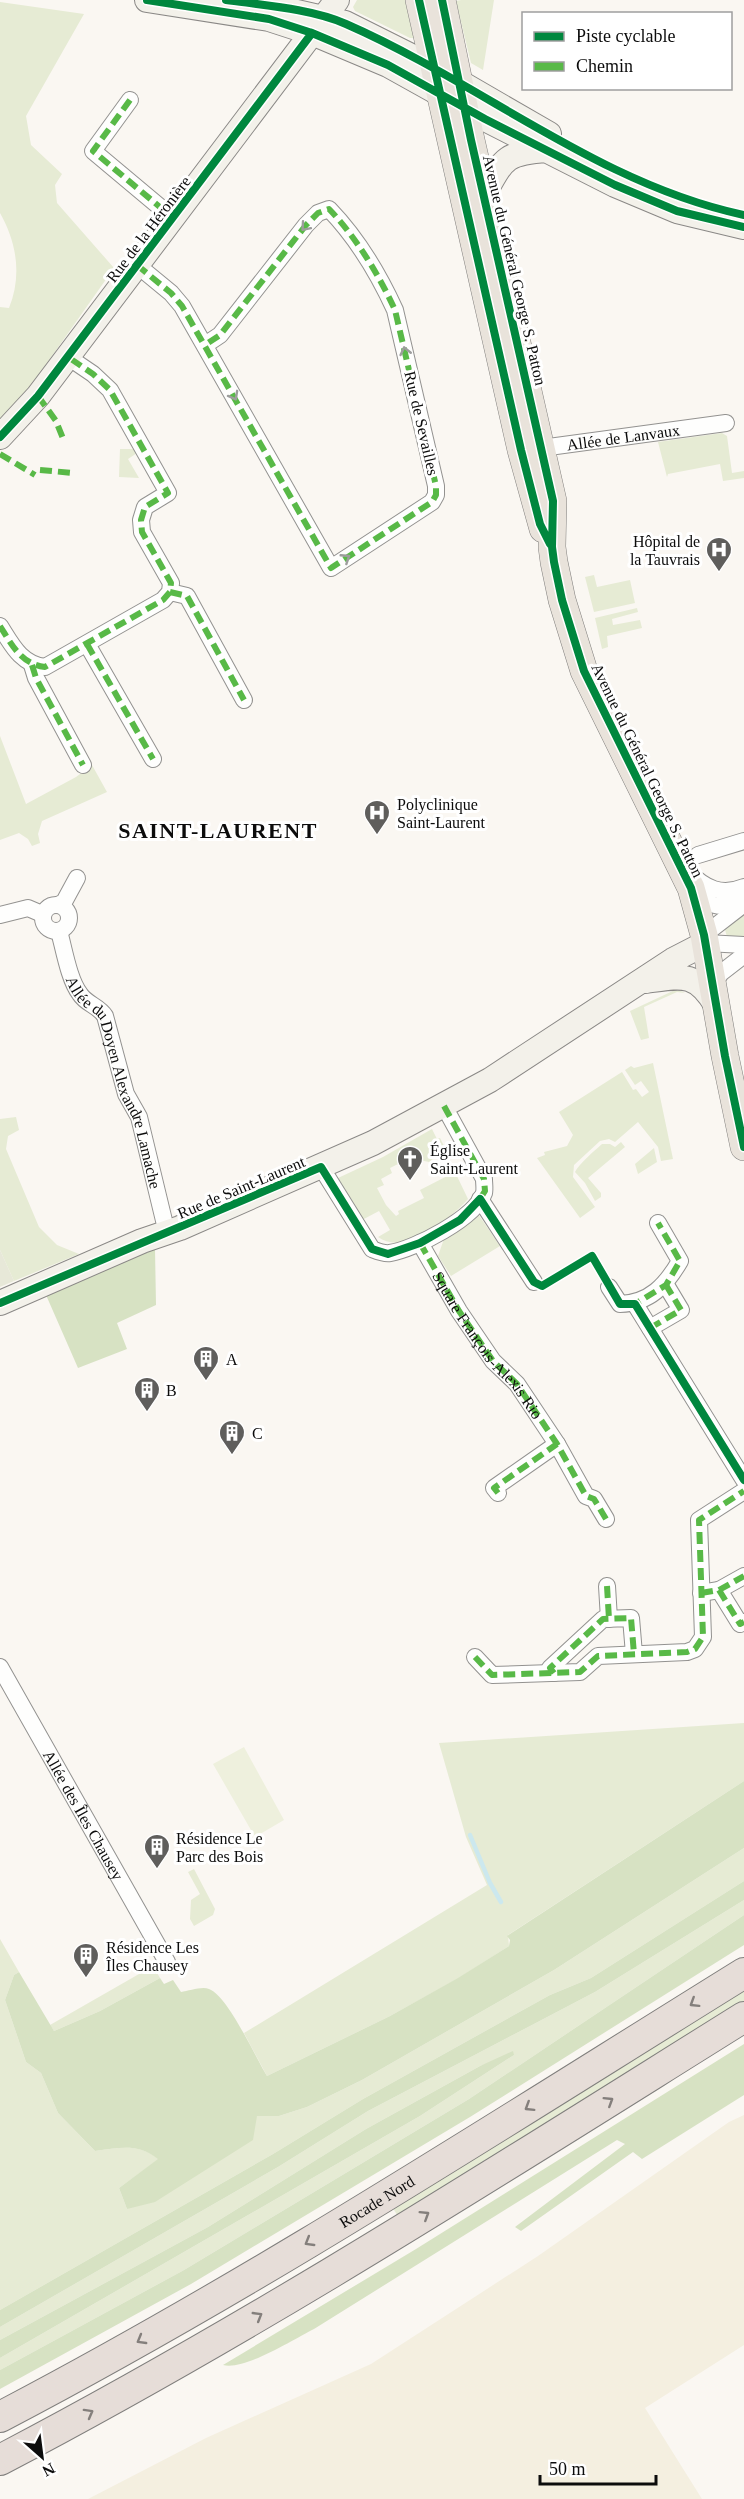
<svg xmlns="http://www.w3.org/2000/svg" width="744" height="2499" viewBox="0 0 744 2499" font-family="'Times New Roman',serif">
<rect width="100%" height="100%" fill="#faf7f2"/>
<path fill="#f4efe0" d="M 744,2115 L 744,2345 L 645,2408 L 702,2499 L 88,2499 L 206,2438 L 371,2364 L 538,2256 L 729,2122 Z"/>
<path fill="#e6ebd4" d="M 357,0 L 409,0 L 414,38 L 410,38 L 355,11 L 353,7 Z
M 461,0 L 494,0 L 483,70 L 471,63 L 456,1 Z
M 0,2 L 84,14 L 26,116 L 31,145 L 62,174 L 55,185 L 57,203 L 114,268 L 28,390 L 0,422 L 0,307 L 9,308 C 22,276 17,243 0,213 Z
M 722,433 L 727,436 L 732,473 L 744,471 L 744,478 L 723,481 L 720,464 L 668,474 L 667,477 L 658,442 Z
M 120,449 L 135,449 L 137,453 L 128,459 L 139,478 L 119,477 Z
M 594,575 L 597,587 L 630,580 L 635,603 L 594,612 L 585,577 Z
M 637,608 L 638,612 L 612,619 L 613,625 L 640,620 L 642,628 L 607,636 L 608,647 L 602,649 L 595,618 Z
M 0,736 L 26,804 L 76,777 L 92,765 L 107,792 L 42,821 L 38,834 L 40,843 L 32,846 L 28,839 L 19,833 L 0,840 Z
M 744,912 L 744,938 L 727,937 L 724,926 Z
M 677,989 L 685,993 L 677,992 L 644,1007 L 649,1038 L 641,1040 L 630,1011 Z
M 653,1063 L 673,1159 L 661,1161 L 658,1147 L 638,1122 L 615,1142 L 609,1139 L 600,1141 L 574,1165 L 573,1177 L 595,1207 L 580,1218 L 537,1158 L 545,1155 L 544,1152 L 567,1146 L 573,1135 L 559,1112 L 622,1072 L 633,1090 L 636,1089 L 642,1097 L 649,1092 L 641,1081 L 635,1085 L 625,1070 L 631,1066 L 634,1068 Z
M 16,1117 L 19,1130 L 8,1136 L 6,1149 L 39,1227 L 57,1245 L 79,1254 L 14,1281 L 0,1250 L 0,1119 Z
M 432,1129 L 437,1139 L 440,1138 L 448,1154 L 443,1156 L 441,1152 L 429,1162 L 410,1158 L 390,1168 L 392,1173 L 381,1179 L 384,1185 L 377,1188 L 386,1205 L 396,1216 L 399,1214 L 398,1211 L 424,1198 L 420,1190 L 455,1172 L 468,1199 C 450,1219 405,1257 378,1237 L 390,1230 L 379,1211 L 362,1220 L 338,1178 L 383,1157 Z
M 621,1142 L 625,1147 L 588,1178 L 601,1193 L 601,1197 L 595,1201 L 585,1183 L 575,1172 C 579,1164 594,1151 602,1144 L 610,1144 L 615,1147 Z
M 654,1148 L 657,1162 L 638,1174 L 635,1164 Z
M 478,1214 L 500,1246 L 451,1276 L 438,1256 L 446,1233 Z
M 744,1723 L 744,1781 L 508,1935 L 509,1946 L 459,1978 L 390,2016 L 267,2076 L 244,2033 L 487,1885 L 466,1837 L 439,1743 Z
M 744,1848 L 744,1881 L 591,1978 L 550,1995 L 363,2099 L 273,2154 L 0,2310 L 0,1939 L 19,1972 L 14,1975 L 5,2000 L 26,2062 L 41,2073 L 58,2113 L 95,2151 C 121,2148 137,2143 159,2159 L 119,2188 L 127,2209 L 257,2116 L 279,2116 L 307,2107 L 362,2080 L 554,1970 Z
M 194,1869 L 215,1909 L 213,1915 L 194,1926 L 190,1919 L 191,1900 L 200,1894 L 188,1872 Z
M 744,1900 L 744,1915 L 469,2099 L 184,2270 L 0,2370 L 0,2358 L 420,2116 L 514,2055 L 480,2066 L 366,2129 L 208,2227 L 0,2340 L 0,2327 L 278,2167 L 368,2111 L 595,1992 Z
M 153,1966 L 160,1978 L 100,2011 L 54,2031 L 50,2025 Z
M 744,1985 L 744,2004 L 399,2218 L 391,2205 Z"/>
<path fill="#d7e2c3" d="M 155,1249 L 156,1305 L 117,1323 L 127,1349 L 78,1368 L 46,1295 Z
M 744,1781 L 744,1848 L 554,1970 L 362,2080 L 307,2107 L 279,2116 L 257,2116 L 253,2140 L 155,2202 L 127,2209 L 119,2188 L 158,2159 C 137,2143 121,2148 95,2151 L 58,2113 L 41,2073 L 26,2062 L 5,2000 L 14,1975 L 19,1972 L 54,2031 L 100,2011 L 160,1978 L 164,1984 L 173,1980 L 181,1992 C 189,1991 202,1986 209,1989 C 229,1997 255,2057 267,2076 L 390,2016 L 458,1978 L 509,1946 L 510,1940 L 507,1936 Z
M 744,1881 L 744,1900 L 595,1992 L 368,2111 L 278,2167 L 0,2327 L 0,2310 L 273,2154 L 363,2099 L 550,1995 L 591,1978 Z
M 744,1915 L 744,1945 L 470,2117 L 191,2284 L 0,2389 L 0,2370 L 184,2270 L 469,2099 Z
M 744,2044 L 744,2095 L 642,2159 L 633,2152 L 521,2231 L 515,2227 L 625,2144 L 617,2140 L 314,2329 C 294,2339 244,2371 223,2365 L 416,2249 Z
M 513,2051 L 514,2055 L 420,2116 L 0,2358 L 0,2340 L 208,2227 L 366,2129 L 480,2066 Z"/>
<path fill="#e7e8d8" d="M 0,1250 L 14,1281 L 0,1287 Z"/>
<path fill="#eef0dd" d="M 244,1747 L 284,1820 L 255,1837 L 213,1764 Z"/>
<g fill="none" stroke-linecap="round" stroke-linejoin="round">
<path stroke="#cce8ee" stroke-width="4.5" d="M 470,1835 L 490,1883 L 501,1902"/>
<defs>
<g id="street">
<path d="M 130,100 L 93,151 L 173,218"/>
<path d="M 137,265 L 171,293 L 182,306 L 331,568 L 432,502 L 436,495 L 436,486 L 395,310 C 379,275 356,237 329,209 L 318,213 L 306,225 L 220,335 L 205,345"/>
<path id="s1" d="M 534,449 L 726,423"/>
<path d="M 170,592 L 187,596 L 244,700"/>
<path d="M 0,626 C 12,645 21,664 45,667 L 163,600 L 170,592 L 171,583 L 142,532 L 141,520 L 145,507 L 168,493 L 110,390 L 93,374 L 68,357"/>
<path d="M 87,644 L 153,759"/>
<path d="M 32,665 L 36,678 L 83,765"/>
<path d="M 698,855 L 744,841"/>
<path d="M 689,872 C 705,889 722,896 744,887"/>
<path d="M 694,892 C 713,910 720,908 744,899"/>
<path d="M 60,904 L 64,902 L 77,878"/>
<circle cx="56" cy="918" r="13"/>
<path d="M 0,915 L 28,908 L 42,914"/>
<path id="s2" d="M 59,931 C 64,949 69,980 80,994 C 86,1004 99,1006 105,1016 L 126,1094 L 139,1117 L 167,1233"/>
<path d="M 704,935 L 744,904"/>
<path d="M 706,943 L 744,945"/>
<path d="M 712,985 L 721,973 L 744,955"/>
<path d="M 321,1167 L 372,1249 C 377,1251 384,1254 390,1253 C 415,1249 475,1218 484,1193 C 485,1189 484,1183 484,1179 L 444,1106"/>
<path d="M 480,1199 L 534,1282"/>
<path d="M 420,1243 L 459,1311 L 493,1361 L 517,1384 L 557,1444 L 586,1496 L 594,1499 L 606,1519"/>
<path d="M 609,1287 L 620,1304 C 650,1303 666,1285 680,1261 L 658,1223"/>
<path d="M 635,1304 L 744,1480"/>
<path d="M 650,1328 L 681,1310 L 666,1285"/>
<path d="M 498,1493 L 494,1488 L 557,1444"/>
<path d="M 607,1586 L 609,1619"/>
<path d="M 719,1590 L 740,1624 L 744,1622"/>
<path d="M 701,1593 L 719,1590 L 744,1576"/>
<path d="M 475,1657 L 492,1675 L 580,1672 L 598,1656 L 687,1652 L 695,1649 L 703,1637 L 699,1520 L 744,1491"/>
<path id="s3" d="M 0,1667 L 167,1962"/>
<path d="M 554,1673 L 550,1668 L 603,1619 L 631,1618 L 634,1654"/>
</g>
<path id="secondary" d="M 147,0 L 269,19 L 312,33 L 388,65 L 485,119 L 615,185 L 677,211 L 744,227
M 275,7 L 345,23 L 435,68 L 549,134
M 484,194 C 504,158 505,153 547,150
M 0,437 L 38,396 L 337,0
M 646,981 C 681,976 696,971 716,1005
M 0,1303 L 142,1241 L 180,1228 L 373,1143 L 490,1080 L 673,960 L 706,943"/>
<path id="primary" d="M 419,0 L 521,450 L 543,529
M 442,0 L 471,140 L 553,501 L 552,547 L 554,562 L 562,600 L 584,671 L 691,888 L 704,935 L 725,1056 L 744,1147"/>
<g id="highway">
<path id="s4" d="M 0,2417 C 256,2283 499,2125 744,1973"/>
<path d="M 0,2460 C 256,2326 499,2170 744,2017"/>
</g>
</defs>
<use href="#street" stroke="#939290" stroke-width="18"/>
<use href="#secondary" stroke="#8a8886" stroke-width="26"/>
<use href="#primary" stroke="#807f7d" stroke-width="28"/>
<use href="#highway" stroke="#807f7d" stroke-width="32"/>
<use href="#street" stroke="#fefefd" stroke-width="16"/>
<use href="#secondary" stroke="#f3f1ea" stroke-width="24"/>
<use href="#primary" stroke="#e9e3db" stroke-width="27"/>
<use href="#highway" stroke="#e6ddd8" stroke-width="30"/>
<g stroke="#58b947" stroke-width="6" stroke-dasharray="12 6" stroke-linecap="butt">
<path d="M 130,100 L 93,151 L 173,218"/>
<path d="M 137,265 L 171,293 L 182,306 L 331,568 L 432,502 L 436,495 L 436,486 L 395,310 C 379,275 356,237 329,209 L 318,213 L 306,225 L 220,335 L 205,345"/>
<path d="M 38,396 L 56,421 L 64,441"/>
<path d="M 0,454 L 35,475"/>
<path d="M 40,470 L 73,473"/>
<path d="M 170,592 L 187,596 L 244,700"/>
<path d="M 0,626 C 12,645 21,664 45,667 L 163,600 L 170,592 L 171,583 L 142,532 L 141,520 L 145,507 L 168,493 L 110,390 L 93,374 L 68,357"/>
<path d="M 87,644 L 153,759"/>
<path d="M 32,665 L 36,678 L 83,765"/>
<path d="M 444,1106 L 484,1179 L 485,1191 L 478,1202"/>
<path id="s5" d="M 420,1243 L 459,1311 L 493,1361 L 517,1384 L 557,1444 L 586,1496 L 594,1499 L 606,1519"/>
<path d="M 629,1304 L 635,1304 L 666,1285 L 680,1261 L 658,1223"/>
<path d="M 650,1328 L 681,1310 L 666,1285"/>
<path d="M 498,1493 L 494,1488 L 557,1444"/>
<path d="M 607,1586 L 609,1619"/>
<path d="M 719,1590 L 740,1624 L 744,1622"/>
<path d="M 701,1593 L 719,1590 L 744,1576"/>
<path d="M 475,1657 L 492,1675 L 580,1672 L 598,1656 L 687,1652 L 695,1649 L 703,1637 L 699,1520 L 744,1491"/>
<path d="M 554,1673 L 550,1668 L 603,1619 L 631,1618 L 634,1654"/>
</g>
<defs>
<path id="cycleway" d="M 147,0 L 269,19 L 312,33 L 388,65 L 485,119 L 615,185 L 677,211 L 744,227
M 226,0 C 262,5 313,9 346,24 C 481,83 598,184 744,215
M 419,0 L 521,450 L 540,524 L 550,544
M 442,0 L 471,140 L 553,501 L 552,547 L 554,562 L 562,600 L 584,671 L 691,888 L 704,935 L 725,1056 L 744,1147
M 0,437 L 38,396 L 312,33
M 0,1303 L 321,1167 L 372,1249 L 388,1254 L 420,1243 L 460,1220 L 480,1199 L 534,1282 L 542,1286 L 592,1256 L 620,1304 L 635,1304 L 744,1480"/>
</defs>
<use href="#cycleway" stroke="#fff" stroke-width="11"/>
<use href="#cycleway" stroke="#00873e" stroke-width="8"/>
</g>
<defs><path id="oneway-chevron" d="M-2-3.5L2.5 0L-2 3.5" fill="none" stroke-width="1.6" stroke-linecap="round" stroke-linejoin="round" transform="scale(1.5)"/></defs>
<g stroke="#9d9d9d">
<use href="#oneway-chevron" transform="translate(305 227) rotate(131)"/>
<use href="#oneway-chevron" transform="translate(405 351) rotate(-103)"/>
<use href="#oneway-chevron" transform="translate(234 396) rotate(61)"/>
<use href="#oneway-chevron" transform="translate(346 558) rotate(-33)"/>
</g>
<g stroke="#847f7c">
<use href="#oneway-chevron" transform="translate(694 2003) rotate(148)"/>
<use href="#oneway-chevron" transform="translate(609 2101) rotate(-32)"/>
<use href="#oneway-chevron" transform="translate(529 2107) rotate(148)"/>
<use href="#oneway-chevron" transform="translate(425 2215) rotate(-32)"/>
<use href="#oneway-chevron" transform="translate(309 2242) rotate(149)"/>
<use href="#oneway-chevron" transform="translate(258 2316) rotate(-31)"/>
<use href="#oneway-chevron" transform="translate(141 2340) rotate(150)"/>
<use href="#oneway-chevron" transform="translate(89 2413) rotate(-29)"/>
</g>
<defs>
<symbol id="hospital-pin" viewBox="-11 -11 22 30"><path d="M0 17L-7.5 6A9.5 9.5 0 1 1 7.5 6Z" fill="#5f5e5c" stroke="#fff"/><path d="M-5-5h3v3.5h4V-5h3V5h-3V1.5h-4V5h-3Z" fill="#fff"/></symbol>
<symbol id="church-pin" viewBox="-11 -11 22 30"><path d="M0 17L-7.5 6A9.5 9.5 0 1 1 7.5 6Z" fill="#5f5e5c" stroke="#fff"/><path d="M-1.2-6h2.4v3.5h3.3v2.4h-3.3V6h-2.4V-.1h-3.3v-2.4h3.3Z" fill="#fff"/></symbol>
<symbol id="building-pin" viewBox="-11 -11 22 30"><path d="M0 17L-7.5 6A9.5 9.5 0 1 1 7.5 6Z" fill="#5f5e5c" stroke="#fff"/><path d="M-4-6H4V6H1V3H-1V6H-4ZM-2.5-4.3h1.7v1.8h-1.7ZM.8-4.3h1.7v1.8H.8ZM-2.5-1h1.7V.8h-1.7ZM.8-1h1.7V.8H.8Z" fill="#fff"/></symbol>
</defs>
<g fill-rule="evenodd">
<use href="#hospital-pin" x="704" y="535" width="30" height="40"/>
<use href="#hospital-pin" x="362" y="798" width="30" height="40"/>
<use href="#church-pin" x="395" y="1144" width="30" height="40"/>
<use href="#building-pin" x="191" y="1344" width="30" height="40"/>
<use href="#building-pin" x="132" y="1375" width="30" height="40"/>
<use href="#building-pin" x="217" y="1418" width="30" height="40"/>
<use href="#building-pin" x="142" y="1832" width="30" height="40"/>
<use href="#building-pin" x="71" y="1941" width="30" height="40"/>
</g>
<g text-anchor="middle" stroke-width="6" stroke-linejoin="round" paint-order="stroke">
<g font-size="16" fill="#0c0c0c" stroke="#fff">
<text transform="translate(148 229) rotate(-53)" y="6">Rue de la Héronière</text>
<text transform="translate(515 270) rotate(77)" y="6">Avenue du Général George S. Patton</text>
<text transform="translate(422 423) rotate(77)" y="6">Rue de Sevailles</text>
<text dy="6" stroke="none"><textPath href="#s1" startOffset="90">Allée de Lanvaux</textPath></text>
<text transform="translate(648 770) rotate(64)" y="6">Avenue du Général George S. Patton</text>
<text dy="6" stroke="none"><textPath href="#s2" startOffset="164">Allée du Doyen Alexandre Lamache</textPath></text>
<text transform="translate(241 1187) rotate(-23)" y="6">Rue de Saint-Laurent</text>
<text dy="6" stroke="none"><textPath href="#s5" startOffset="123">Square François-Alexis Rio</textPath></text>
<text dy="6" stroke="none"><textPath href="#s3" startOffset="170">Allée des Îles Chausey</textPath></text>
<text dy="6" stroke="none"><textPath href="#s4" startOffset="434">Rocade Nord</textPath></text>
</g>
<g font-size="16" fill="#0c0c0c" stroke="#fff" text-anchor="start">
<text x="700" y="547" text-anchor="end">Hôpital de<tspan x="700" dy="18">la Tauvrais</tspan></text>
<text x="397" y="810">Polyclinique<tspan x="397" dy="18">Saint-Laurent</tspan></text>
<text x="430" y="1156">Église<tspan x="430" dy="18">Saint-Laurent</tspan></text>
<text x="226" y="1365">A</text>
<text x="166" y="1396">B</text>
<text x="252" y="1439">C</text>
<text x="176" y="1844">Résidence Le<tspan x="176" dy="18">Parc des Bois</tspan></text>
<text x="106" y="1953">Résidence Les<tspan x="106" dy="18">Îles Chausey</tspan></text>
</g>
<g font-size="22" font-weight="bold" letter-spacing="1.5" fill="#0c0c0c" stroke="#fff">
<text x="218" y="838">SAINT-LAURENT</text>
</g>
</g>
<rect x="522" y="12" width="210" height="78" fill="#ffffff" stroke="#9e9e9e" stroke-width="1.5"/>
<rect x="534" y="32" width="30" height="9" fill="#00873e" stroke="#9e9e9e" stroke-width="1.5"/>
<text x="576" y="42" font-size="18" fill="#0c0c0c">Piste cyclable</text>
<rect x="534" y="62" width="30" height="9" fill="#58b947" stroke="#9e9e9e" stroke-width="1.5"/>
<text x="576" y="72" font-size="18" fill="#0c0c0c">Chemin</text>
<g transform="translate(42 2457) rotate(152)" stroke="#ffffff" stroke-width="4.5" paint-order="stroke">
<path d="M0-4.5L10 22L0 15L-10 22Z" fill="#0c0c0c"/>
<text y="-9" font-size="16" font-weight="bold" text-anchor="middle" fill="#0c0c0c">N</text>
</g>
<path d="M540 2475v9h116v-9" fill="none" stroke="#0c0c0c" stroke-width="3"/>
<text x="549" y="2475" font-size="18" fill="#0c0c0c" stroke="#ffffff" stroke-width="4.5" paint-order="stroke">50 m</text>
</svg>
